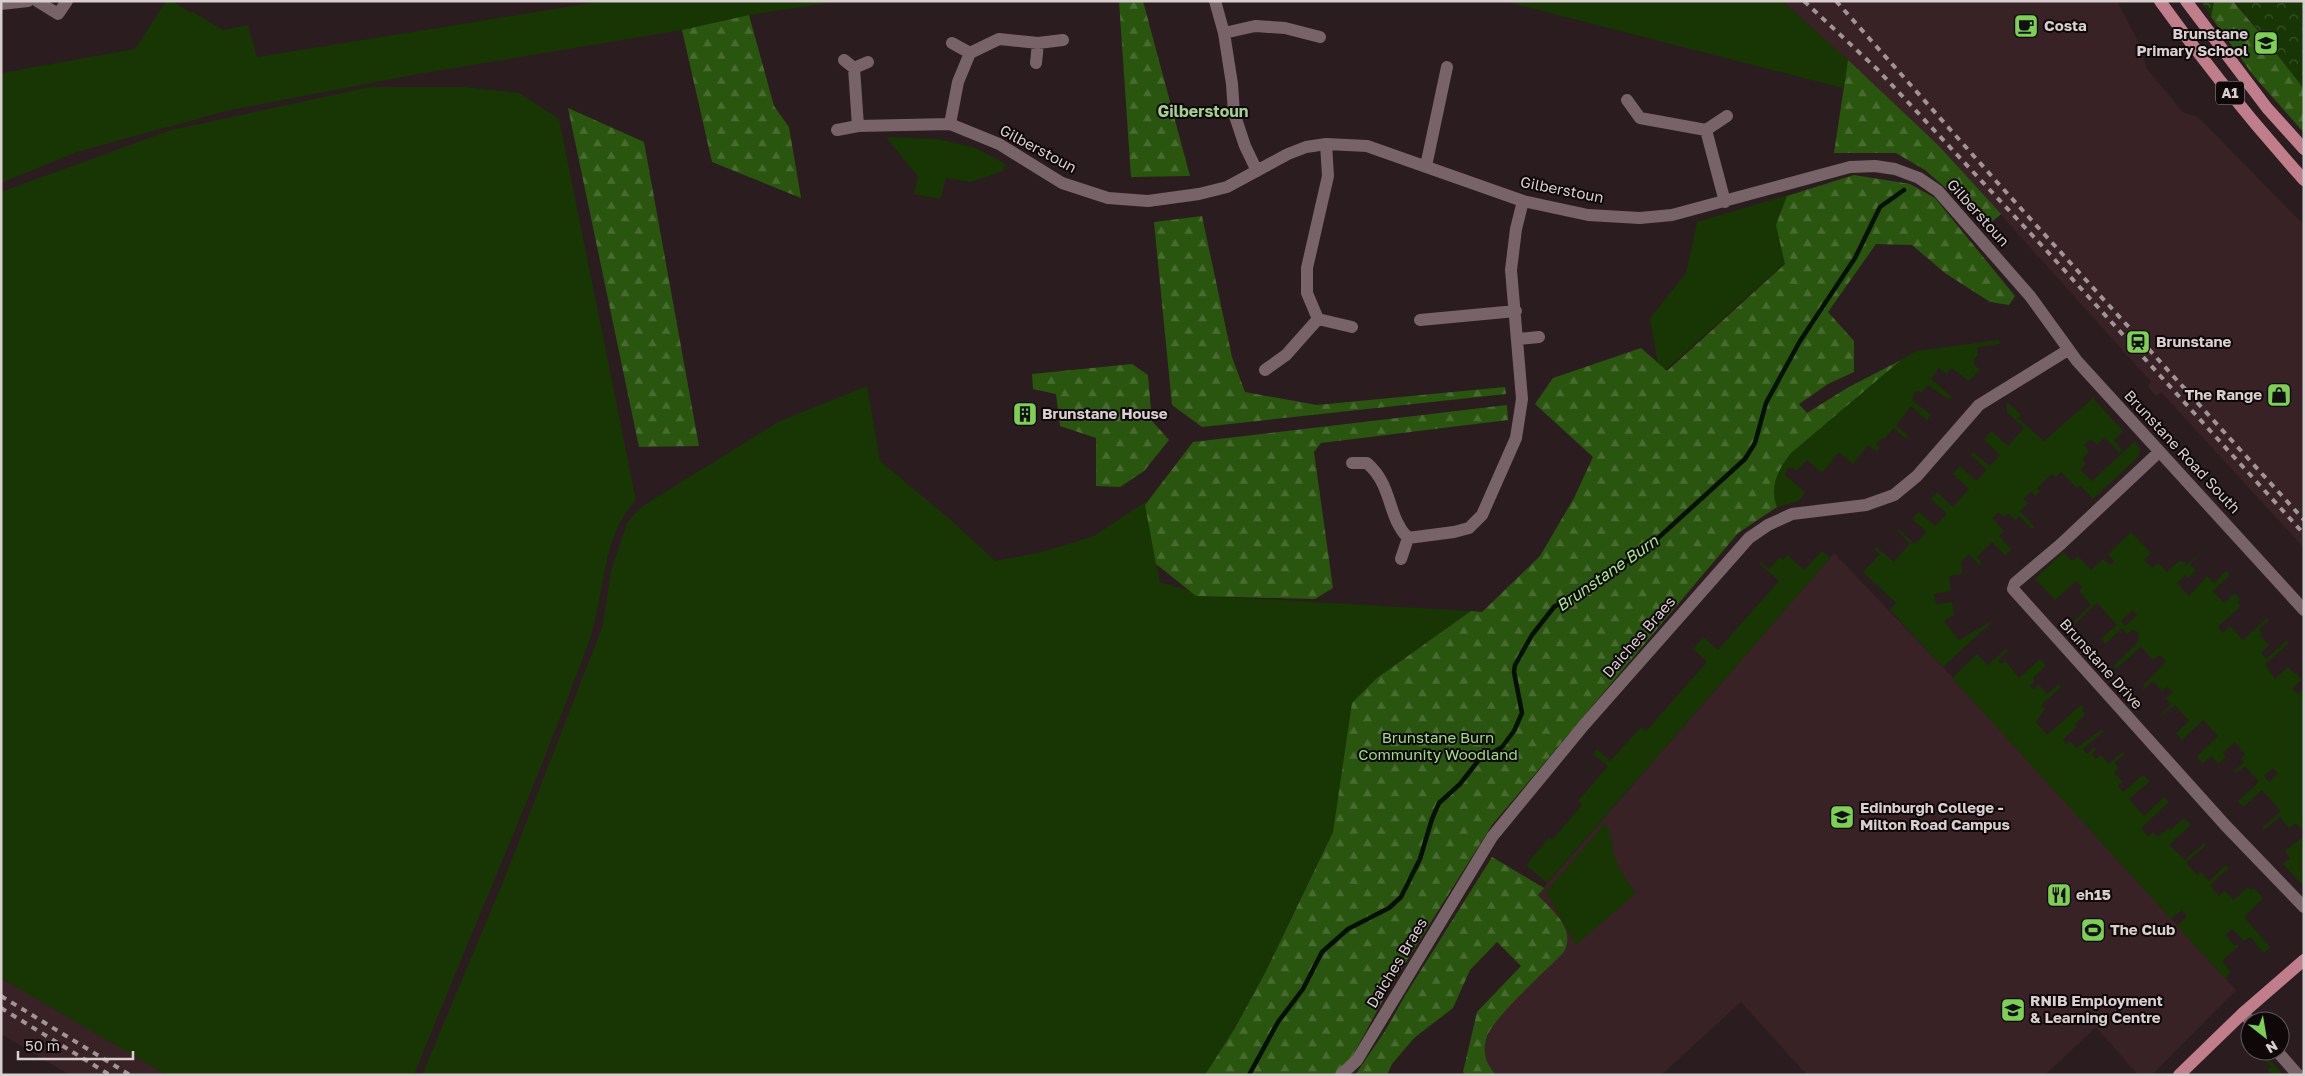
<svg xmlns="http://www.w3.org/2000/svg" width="2305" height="1076" viewBox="0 0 2305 1076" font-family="'Golos Text',sans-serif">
<defs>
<pattern id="forest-firs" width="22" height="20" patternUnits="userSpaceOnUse" patternTransform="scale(1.25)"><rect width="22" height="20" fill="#2a550e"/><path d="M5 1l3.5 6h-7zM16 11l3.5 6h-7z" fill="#486c30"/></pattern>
<pattern id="park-crowns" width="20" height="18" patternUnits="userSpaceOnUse" patternTransform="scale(1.25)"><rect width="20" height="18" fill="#173604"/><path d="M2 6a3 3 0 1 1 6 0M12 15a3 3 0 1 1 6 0" fill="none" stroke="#385228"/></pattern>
</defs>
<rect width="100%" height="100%" fill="#2b1c1f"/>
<path fill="#382226" d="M 1782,1 L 2117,1 L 2137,39 L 2147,69 L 2183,112 L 2198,117 L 2304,225 L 2304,548 L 2161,392 L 2156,396 L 2148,386 L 2151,382 L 1939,146 Z
M 1834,553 L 1943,667 L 2236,990 L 2152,1075 L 2138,1075 L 2096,1027 L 2045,1075 L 1807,1075 L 1741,1002 L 1661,1075 L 1466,1075 L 1477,1012 L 1564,925 L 1538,894 Z
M 1,978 L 145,1061 L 167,1075 L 70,1075 L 1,1034 Z"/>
<path fill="#173604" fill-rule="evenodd" d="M 166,1 L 172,1 L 191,13 L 193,12 L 223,30 L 248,25 L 257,57 L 604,1 L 842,1 L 749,15 L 682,30 L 418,74 L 226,111 L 77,152 L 1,183 L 1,73 L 135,49 Z
M 1503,1 L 1782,1 L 1848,60 L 1843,88 Z
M 370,87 L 466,87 L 519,93 L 559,119 L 636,500 C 600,538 606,594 589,641 C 536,787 472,930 414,1075 L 167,1075 L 1,978 L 1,192 L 171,130 Z
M 886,137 L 937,139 L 973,147 L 1006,164 L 1003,171 L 971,182 L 946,178 L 941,199 L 914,194 L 918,177 Z
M 1788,195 L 1777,224 L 1785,263 L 1660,375 L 1650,318 L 1686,273 L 1697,222 Z
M 1999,340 L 2000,344 L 1977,347 L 1978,355 L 1974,360 L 1974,365 L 1980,369 L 1969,381 L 1951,368 L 1947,374 L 1939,368 L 1931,379 L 1952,397 L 1949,400 L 1928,385 L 1921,393 L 1918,391 L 1915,392 L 1912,400 L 1931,415 L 1927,420 L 1911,406 L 1896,426 L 1909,436 L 1906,439 L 1894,428 L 1884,439 L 1882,438 L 1876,444 L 1880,448 L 1877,452 L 1868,445 L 1853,464 L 1839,452 L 1822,473 L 1807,460 L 1797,471 L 1792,467 L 1788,468 L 1785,475 L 1805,492 L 1799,501 L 1777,507 C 1772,495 1773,482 1779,470 C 1791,445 1821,426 1842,409 C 1862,393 1881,377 1901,360 L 1916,351 Z
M 867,386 L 880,461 L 952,521 L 995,561 L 1042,552 L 1094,536 L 1145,502 L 1160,582 L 1207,596 L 1471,611 L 1377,678 L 1353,703 L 1333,832 L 1266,971 L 1235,1028 L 1205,1075 L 422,1075 L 505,877 L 603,625 L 611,571 L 627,523 L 638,510 L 649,502 L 778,422 Z
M 2093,398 L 2123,431 L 2114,440 L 2122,450 L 2119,453 L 2105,437 L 2097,445 L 2091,439 L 2084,445 L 2089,452 L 2082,459 L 2086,464 L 2080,469 L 2092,481 L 2135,441 L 2140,449 L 2139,456 L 2093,499 L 2080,485 L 2077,488 L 2061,472 L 2055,477 L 2052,474 L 2037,488 L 2040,491 L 2036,496 L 2031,491 L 2023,499 L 2028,503 L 2020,511 L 2035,527 L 2032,529 L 2019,516 L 2015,520 L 2008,513 L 2004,517 L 1998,512 L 1992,518 L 2004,531 L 1999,536 L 2012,550 L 2005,555 L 1992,542 L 1977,557 L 1982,563 L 1979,565 L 1969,554 L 1961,562 L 1962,574 L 1949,576 L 1951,591 L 1934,594 L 1936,604 L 1952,602 L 1954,615 L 1944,621 L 1959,640 L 1995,619 L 1943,667 L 1890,610 L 1896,603 L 1863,572 L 1880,554 L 1874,549 L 1876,547 L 1894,562 L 1910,543 L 1897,531 L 1899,530 L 1915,544 L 1927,532 L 1912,519 L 1919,512 L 1935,526 L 1947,514 L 1931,499 L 1937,492 L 1953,507 L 1969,489 L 1953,474 L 1960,466 L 1976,481 L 1987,470 L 1971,455 L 1973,452 L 1990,466 L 2000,455 L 1984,440 L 1991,431 L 2008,446 L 2024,428 L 2007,412 L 2007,402 L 2021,414 L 2018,418 L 2044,441 Z
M 2131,532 L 2151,553 L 2144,560 L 2152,568 L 2158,563 L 2167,572 L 2179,561 L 2185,562 L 2185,566 L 2206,549 L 2190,564 L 2196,571 L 2188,578 L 2185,575 L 2177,583 L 2189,596 L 2207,576 L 2214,583 L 2226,571 L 2230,575 L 2213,591 L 2224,603 L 2235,593 L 2240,599 L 2237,602 L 2241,606 L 2218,627 L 2223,633 L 2230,626 L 2243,640 L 2267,618 L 2269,620 L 2259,629 L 2262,633 L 2260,636 L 2269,645 L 2261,653 L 2266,659 L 2287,640 L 2289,643 L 2265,664 L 2275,679 L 2288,667 L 2295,674 L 2297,673 L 2301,680 L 2292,689 L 2298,694 L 2304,689 L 2304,832 L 2296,823 L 2289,828 L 2280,817 L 2264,830 L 2262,828 L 2281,811 L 2262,790 L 2243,807 L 2238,801 L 2259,782 L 2245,766 L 2236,773 L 2234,771 L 2244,763 L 2241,759 L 2245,754 L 2235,742 L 2223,753 L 2226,757 L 2218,764 L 2211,756 L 2202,764 L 2197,756 L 2218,736 L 2203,720 L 2182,740 L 2176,733 L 2189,721 L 2175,705 L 2159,717 L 2171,704 L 2166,698 L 2173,692 L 2167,687 L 2162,691 L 2153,681 L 2138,694 L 2144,687 L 2143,685 L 2166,662 L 2160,655 L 2153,660 L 2141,647 L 2116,669 L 2113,666 L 2136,644 L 2139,637 L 2138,632 L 2133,630 L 2127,634 L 2122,628 L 2105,644 L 2101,639 L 2117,625 L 2097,603 L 2076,623 L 2074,621 L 2091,605 L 2079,591 L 2082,587 L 2076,581 L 2055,600 L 2035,579 L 2063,552 L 2072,561 L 2078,556 L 2091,570 L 2103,559 L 2110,565 L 2114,561 L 2108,554 ZM 2133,610 L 2137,615 L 2125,626 L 2121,621 ZM 2273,768 L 2278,774 L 2269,782 L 2264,776 Z
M 1822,551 L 1830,558 L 1547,883 L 1526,865 L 1549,838 L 1552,840 L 1582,805 L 1578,801 L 1608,766 L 1593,754 L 1597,749 L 1610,761 L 1641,727 L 1646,731 L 1707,662 L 1693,649 L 1703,637 L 1718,650 L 1779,581 L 1759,563 L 1761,562 L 1769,569 L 1780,557 L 1783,560 L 1787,555 L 1804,570 Z
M 2006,649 L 2008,651 L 1998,660 L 2002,664 L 2005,661 L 2019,678 L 2040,659 L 2046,666 L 2033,678 L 2035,681 L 2030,686 L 2033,689 L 2039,685 L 2047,694 L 2059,684 L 2061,687 L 2041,705 L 2045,709 L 2036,722 L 2047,735 L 2081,705 L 2084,708 L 2082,710 L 2085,715 L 2075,724 L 2077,727 L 2063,739 L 2065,744 L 2071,742 L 2076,748 L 2101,730 L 2103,732 L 2083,749 L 2087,754 L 2094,747 L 2096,749 L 2092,754 L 2096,759 L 2101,755 L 2109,764 L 2122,752 L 2124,754 L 2114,763 L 2119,768 L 2114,772 L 2123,782 L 2118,786 L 2123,792 L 2143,775 L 2150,781 L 2129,799 L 2144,816 L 2164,797 L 2169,802 L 2141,828 L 2148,837 L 2153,832 L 2158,837 L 2168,828 L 2170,830 L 2184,818 L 2191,825 L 2169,845 L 2185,860 L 2204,843 L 2206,845 L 2186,863 L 2197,875 L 2201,872 L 2209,881 L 2226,865 L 2229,868 L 2210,885 L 2219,896 L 2225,891 L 2234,900 L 2248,887 L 2251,890 L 2254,888 L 2263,898 L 2244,917 L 2270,947 L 2264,953 L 2250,937 L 2244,941 L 2232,929 L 2225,935 L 2235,946 L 2238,944 L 2239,946 L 2222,961 L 2231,972 L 2225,978 L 2177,926 L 2187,916 L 2182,910 L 2171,919 L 1952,678 L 1977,654 L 1988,665 Z
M 1605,823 C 1613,834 1611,846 1615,858 C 1620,871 1627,882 1636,893 L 1576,945 L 1546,892 Z
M 2304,836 L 2304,887 L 2283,864 L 2290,858 L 2285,851 Z
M 2257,1051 L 2262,1051 L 2283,1075 L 2272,1075 L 2268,1070 L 2271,1067 Z"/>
<path fill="url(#forest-firs)" d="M 1119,1 L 1143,1 L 1190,176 L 1131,177 Z
M 2214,1 L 2233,1 L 2304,86 L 2304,133 L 2253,75 L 2211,17 Z
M 749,15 L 774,106 L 789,127 L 801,198 L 712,162 L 682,30 Z
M 1848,60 L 1939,146 L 2001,214 L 1988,225 L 1925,170 L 1896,153 L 1834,153 Z
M 568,108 L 644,142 L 699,446 L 639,447 Z
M 1854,175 L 1910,184 L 1935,198 L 2015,296 L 2009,305 L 1990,302 L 1945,273 L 1912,245 L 1876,244 L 1828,312 L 1854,341 L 1854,372 L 1828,384 L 1799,404 L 1807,413 L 1847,388 L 1901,360 L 1791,453 C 1778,469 1769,487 1777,507 L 1738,533 L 1492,825 L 1389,989 L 1352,1057 L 1334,1075 L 1205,1075 L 1235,1028 L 1266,971 L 1333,832 L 1352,703 L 1377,678 L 1471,611 L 1482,612 L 1540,556 L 1574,498 L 1593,457 L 1535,404 L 1553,378 L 1641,348 L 1667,371 L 1785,264 L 1776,225 L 1787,196 Z
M 1202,216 L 1232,357 L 1245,392 L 1317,405 L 1505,387 L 1506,394 L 1202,427 L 1172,405 L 1154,222 Z
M 1132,364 L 1148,375 L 1152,421 L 1169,440 L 1144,471 L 1120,487 L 1096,486 L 1096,438 L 1060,426 L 1056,394 L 1033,389 L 1032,374 Z
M 1507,405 L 1508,420 L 1321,443 L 1314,452 L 1333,588 L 1315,599 L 1196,596 L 1156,564 L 1145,505 L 1193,442 Z
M 1492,857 L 1544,888 L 1538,895 C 1553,912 1576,928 1564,952 C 1547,970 1495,1016 1487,1036 C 1482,1051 1485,1063 1496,1075 L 1466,1075 L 1463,1072 L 1477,1012 L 1521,966 L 1497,942 L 1470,970 L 1453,1008 L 1414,1038 L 1392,1064 L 1387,1075 L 1355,1075 L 1385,1031 L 1406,994 Z"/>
<path fill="url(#park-crowns)" d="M 2201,1 L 2213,1 L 2211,17 Z
M 2235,1 L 2304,1 L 2304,89 Z"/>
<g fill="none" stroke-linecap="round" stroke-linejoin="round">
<path stroke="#041001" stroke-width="4.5" d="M 1249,1075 L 1278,1022 L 1303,989 L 1322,952 L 1348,929 L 1389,908 L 1401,897 L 1420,859 L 1432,819 L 1439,803 L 1460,784 L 1478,761 L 1502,747 L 1514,731 L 1522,713 L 1514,672 L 1515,665 L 1532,635 L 1554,607 L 1646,549 L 1745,459 L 1755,443 L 1766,403 L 1800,341 L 1855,258 L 1880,207 L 1904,190"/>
<path stroke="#786468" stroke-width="12" d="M 37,1 L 58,14 L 67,1
M 1215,1 L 1224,33 L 1232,84 L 1234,113 L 1245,146 L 1257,171
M 1,4 L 28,1
M 1224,33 L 1255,26 L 1285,28 L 1320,37
M 952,43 L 970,53
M 844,60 L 854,68 L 858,126
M 1036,63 L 1038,43
M 854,68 L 868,62
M 1627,100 L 1640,118 L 1706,130 L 1725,202
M 950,124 L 958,82 L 970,53 L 999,39 L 1038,43 L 1063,40
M 837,130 L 858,126 L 950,124 L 999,144 L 1062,183 L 1108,198 L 1148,201 L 1199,194 L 1227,187 L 1288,154 L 1306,147 L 1326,144 L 1367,146 L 1523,201 L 1588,215 L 1640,218 L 1672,215 L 1850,167 L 1875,166 L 1895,169 L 1919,178 L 1938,191 L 2030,296 L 2077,361 L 2304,610
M 1706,130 L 1727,116
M 1426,166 L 1447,67
M 1318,319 L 1352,327
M 1420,320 L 1516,311
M 1518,339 L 1539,337
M 1265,370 L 1286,355 L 1318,319 L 1307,293 L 1307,268 L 1328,176 L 1326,144
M 2159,452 L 2061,544 L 2015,583 L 2013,589 L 2226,826 L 2304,907
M 1352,463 L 1367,463 C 1394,487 1386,515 1408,538 L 1454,532 L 1469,528 L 1482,515 L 1516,438 L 1522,399 L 1511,270 L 1516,229 L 1523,201
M 1401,559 L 1408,538
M 2243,1013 L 2250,1021
M 2277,1051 L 2298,1075
M 1341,1075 L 1357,1060 L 1492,837 L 1584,725 L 1749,538 L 1768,525 L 1792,514 L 1866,505 L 1894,495 L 1917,476 L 1979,405 L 2068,350"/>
<path stroke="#c07d8b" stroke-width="12" d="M 2160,1 C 2205,64 2253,123 2304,180
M 2186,1 L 2267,108 L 2304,149
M 2179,1075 L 2243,1013 L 2304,960"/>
<path stroke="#a09496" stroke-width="4" stroke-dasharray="6 6" stroke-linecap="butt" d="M 1804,1 L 1877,69 L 2046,250 L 2304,534
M 1836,1 L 1996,181 L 2304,520
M 1,996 L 130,1075
M 1,1008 L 110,1075"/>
</g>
<defs>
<symbol id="cafe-square" viewBox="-11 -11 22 22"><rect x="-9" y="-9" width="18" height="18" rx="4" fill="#7ed053" stroke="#0f0809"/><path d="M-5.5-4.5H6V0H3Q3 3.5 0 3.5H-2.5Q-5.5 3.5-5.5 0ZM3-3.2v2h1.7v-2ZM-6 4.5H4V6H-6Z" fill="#111"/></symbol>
<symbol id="school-square" viewBox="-11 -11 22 22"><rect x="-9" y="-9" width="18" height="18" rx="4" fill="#7ed053" stroke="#0f0809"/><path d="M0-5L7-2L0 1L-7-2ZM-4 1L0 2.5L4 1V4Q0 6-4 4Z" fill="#111"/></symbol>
<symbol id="station-square" viewBox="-11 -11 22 22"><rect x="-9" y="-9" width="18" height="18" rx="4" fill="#7ed053" stroke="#0f0809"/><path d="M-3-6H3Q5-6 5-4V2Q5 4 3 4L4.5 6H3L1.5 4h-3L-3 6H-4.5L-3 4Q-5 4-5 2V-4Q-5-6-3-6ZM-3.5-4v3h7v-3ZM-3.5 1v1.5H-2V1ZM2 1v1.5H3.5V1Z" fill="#111"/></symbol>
<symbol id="shop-square" viewBox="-11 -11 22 22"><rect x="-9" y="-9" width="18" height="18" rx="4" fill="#7ed053" stroke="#0f0809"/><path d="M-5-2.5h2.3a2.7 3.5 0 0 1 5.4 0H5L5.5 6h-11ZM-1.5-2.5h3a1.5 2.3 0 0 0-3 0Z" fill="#111"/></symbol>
<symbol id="building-square" viewBox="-11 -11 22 22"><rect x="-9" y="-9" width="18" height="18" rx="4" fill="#7ed053" stroke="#0f0809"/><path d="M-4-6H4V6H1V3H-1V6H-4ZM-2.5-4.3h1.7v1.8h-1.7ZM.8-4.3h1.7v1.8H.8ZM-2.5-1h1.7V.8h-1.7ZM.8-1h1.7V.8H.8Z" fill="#111"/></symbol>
<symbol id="university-square" viewBox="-11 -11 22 22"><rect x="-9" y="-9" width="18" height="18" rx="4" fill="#7ed053" stroke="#0f0809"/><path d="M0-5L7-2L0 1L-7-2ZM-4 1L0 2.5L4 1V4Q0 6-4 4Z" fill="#111"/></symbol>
<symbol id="restaurant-square" viewBox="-11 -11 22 22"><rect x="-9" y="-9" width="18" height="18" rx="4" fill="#7ed053" stroke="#0f0809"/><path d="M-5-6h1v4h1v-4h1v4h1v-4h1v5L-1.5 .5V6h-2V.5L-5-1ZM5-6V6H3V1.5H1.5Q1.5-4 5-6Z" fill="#111"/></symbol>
<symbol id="stadium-square" viewBox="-11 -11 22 22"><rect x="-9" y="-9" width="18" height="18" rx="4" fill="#7ed053" stroke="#0f0809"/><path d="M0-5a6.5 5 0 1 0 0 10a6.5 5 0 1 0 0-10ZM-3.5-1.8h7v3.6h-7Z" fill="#111"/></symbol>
</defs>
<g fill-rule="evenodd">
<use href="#cafe-square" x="2012" y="12" width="28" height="28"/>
<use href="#school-square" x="2252" y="29" width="28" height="28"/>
<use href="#station-square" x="2124" y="328" width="28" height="28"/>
<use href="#shop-square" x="2265" y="381" width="28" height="28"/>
<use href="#building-square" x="1011" y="400" width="28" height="28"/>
<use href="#university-square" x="1828" y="803" width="28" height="28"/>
<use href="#restaurant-square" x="2045" y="881" width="28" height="28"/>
<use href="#stadium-square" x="2079" y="916" width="28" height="28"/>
<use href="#school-square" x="1999" y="996" width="28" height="28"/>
</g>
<g text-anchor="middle" stroke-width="4" stroke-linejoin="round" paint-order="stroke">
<rect fill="#0f0809" stroke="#9c9394" stroke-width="1" x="2216" y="81.5" width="28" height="23" rx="4"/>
<g font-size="14" font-weight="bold" fill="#d9ced0">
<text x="2230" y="98">A1</text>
</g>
<g font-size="15" font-weight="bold" fill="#d9ced0" stroke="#0f0809" text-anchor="start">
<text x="2044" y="31">Costa</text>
<text x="2248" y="39" text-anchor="end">Brunstane<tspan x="2248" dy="17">Primary School</tspan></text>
<text x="2156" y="347">Brunstane</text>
<text x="2262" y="400" text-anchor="end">The Range</text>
<text x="1042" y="419">Brunstane House</text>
<text x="1860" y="813">Edinburgh College -<tspan x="1860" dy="17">Milton Road Campus</tspan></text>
<text x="2076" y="900">eh15</text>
<text x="2110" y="935">The Club</text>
<text x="2030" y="1006">RNIB Employment<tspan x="2030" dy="17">&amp; Learning Centre</tspan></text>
</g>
<g font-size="15" fill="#d9ced0" stroke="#0f0809">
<text transform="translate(1038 149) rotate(28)" y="5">Gilberstoun</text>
<text transform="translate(1562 190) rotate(11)" y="5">Gilberstoun</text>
<text transform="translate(1978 213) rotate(48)" y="5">Gilberstoun</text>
<text transform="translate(2182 452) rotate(47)" y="5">Brunstane Road South</text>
<text transform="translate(1639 637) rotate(-49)" y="5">Daiches Braes</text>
<text transform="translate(2101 664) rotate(48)" y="5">Brunstane Drive</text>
<text transform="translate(1397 963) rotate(-59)" y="5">Daiches Braes</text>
</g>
<g font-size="15" fill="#9fde81" stroke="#0f0809">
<text x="1438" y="743">Brunstane Burn<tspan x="1438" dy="17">Community Woodland</tspan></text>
</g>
<g font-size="16" font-weight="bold" fill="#a3cf8f" stroke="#0f0809">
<text x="1203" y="117">Gilberstoun</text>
</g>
<g font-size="16" font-style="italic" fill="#a8e98b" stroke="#0f0809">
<text transform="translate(1607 573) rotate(-35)" y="6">Brunstane Burn</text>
</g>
</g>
<rect width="2305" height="1076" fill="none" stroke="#d9ced0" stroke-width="5"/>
<g transform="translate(2265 1036) rotate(149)"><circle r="24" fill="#0f0809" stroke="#605759"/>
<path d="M0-4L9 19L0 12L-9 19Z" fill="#7ed053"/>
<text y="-8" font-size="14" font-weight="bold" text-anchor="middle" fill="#d9ced0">N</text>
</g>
<path d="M18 1051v8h115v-8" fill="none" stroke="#d9ced0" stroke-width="2.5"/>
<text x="25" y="1051" font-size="15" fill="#d9ced0" stroke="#0f0809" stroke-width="4" paint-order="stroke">50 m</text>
</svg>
